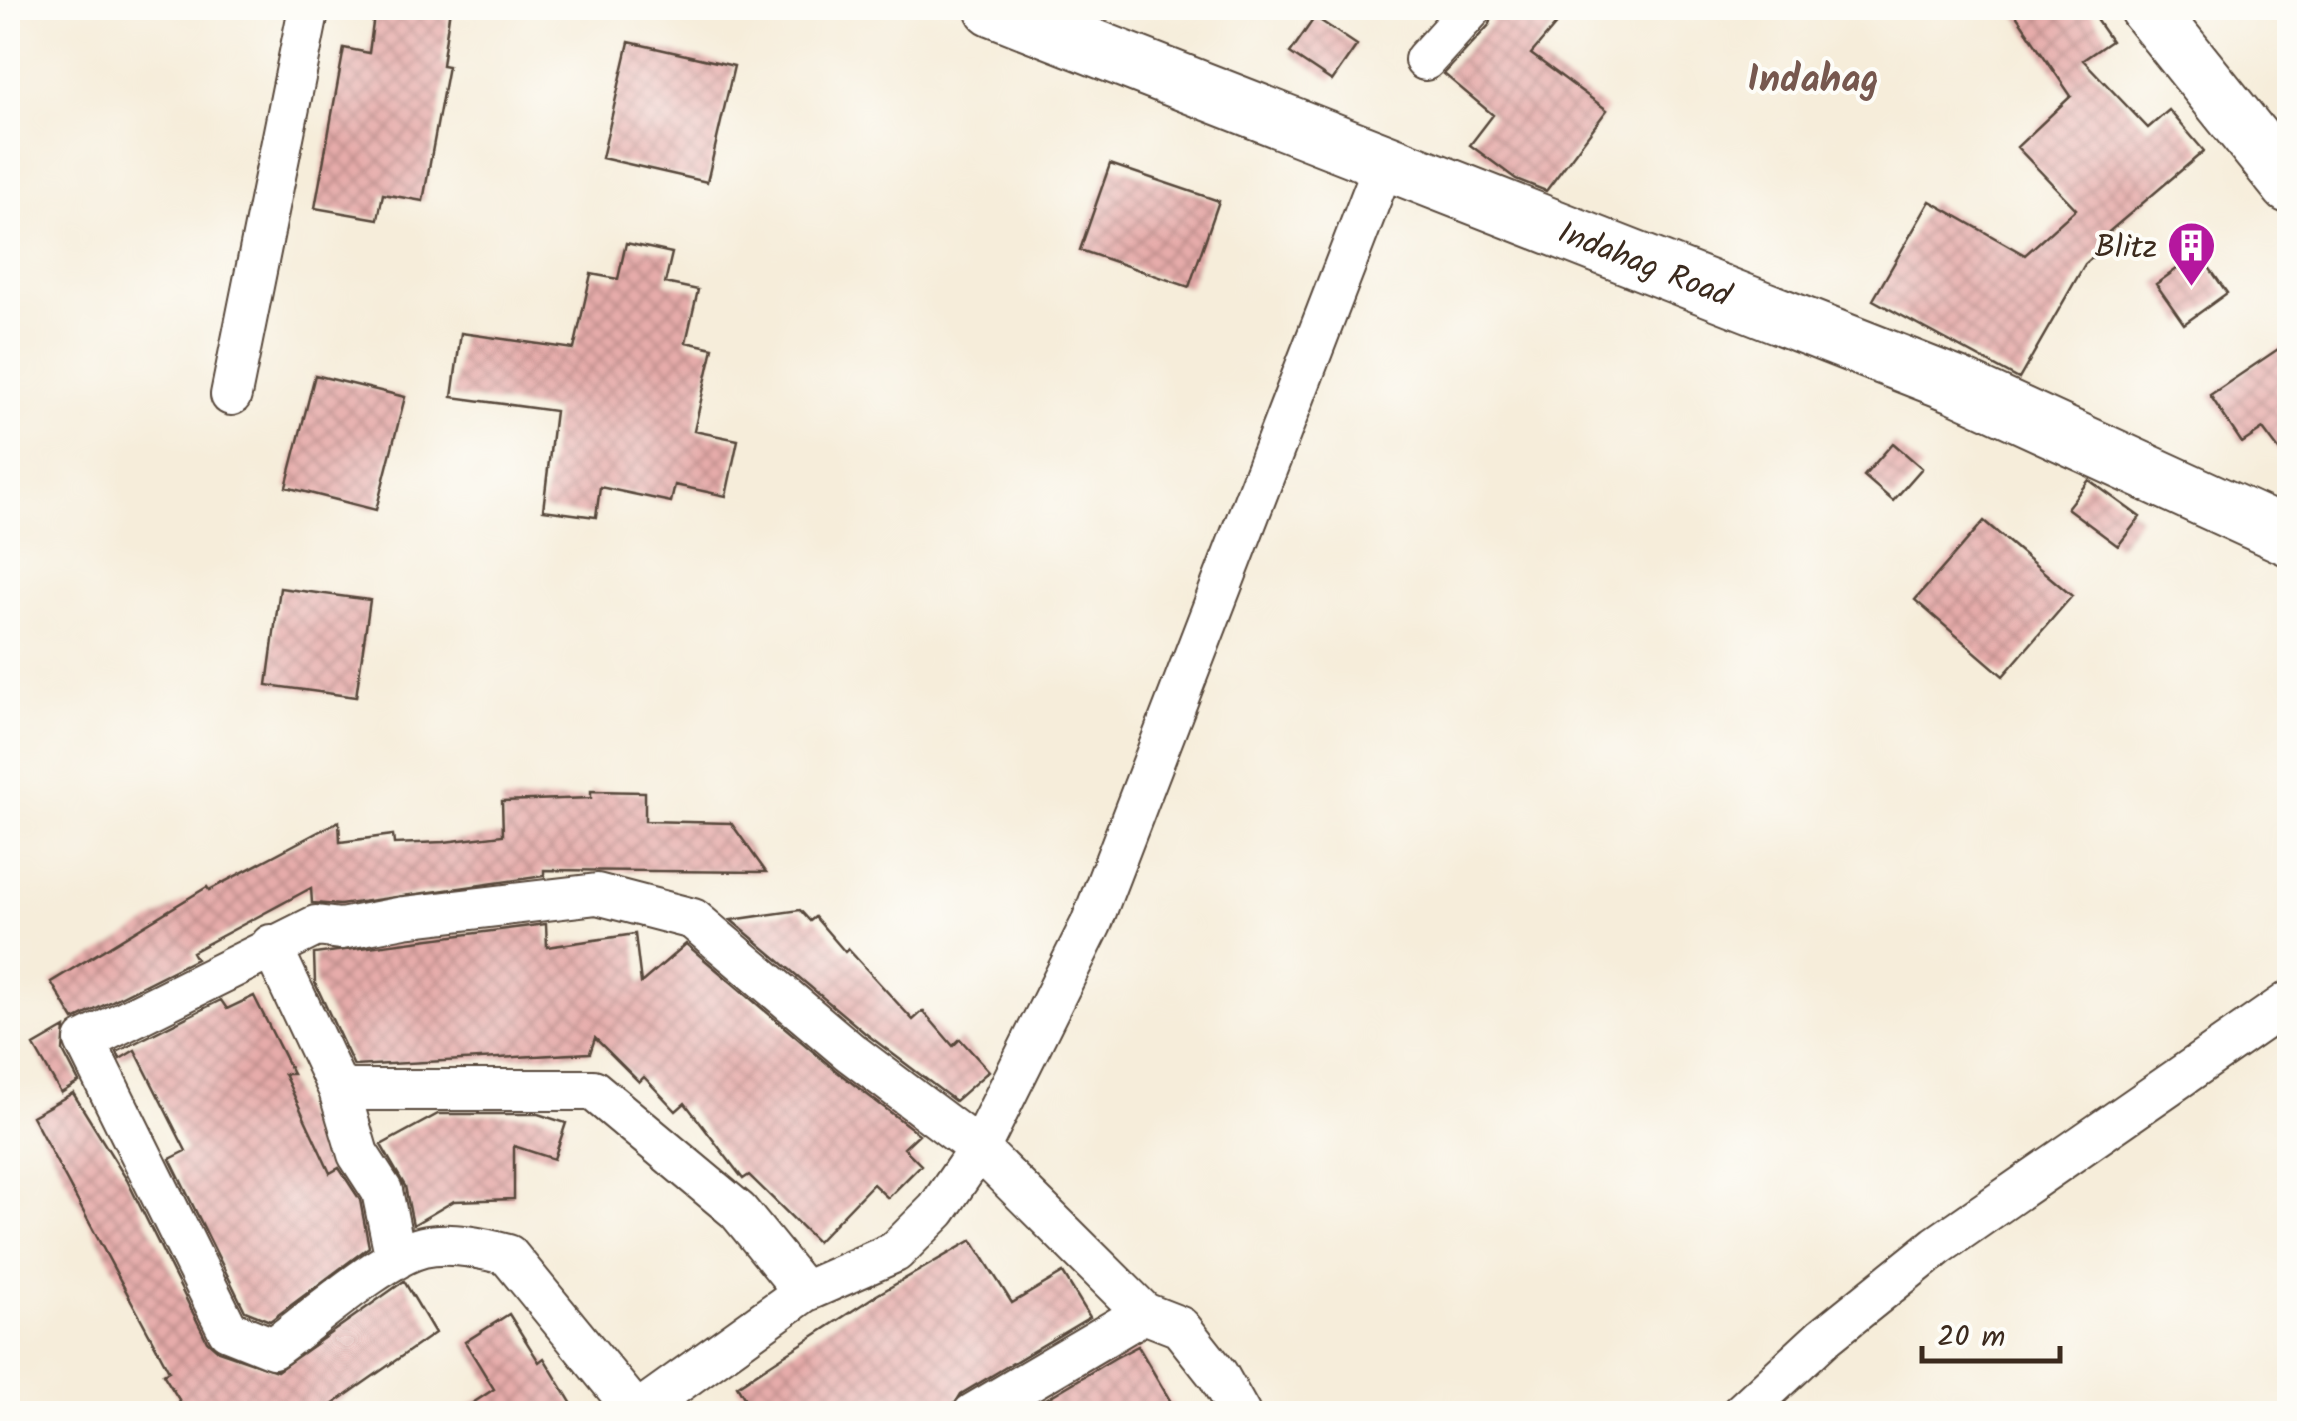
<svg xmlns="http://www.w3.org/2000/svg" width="2297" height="1421" viewBox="0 0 2297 1421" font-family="Kalam,sans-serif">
<defs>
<pattern id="building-cross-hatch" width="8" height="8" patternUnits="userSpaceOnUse" patternTransform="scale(2.5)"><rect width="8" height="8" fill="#e6acaa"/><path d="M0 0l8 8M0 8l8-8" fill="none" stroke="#bc8c8a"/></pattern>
</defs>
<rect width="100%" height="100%" fill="#fdfcf7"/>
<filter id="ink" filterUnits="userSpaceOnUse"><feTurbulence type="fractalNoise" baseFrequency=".01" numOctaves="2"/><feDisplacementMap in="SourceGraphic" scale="20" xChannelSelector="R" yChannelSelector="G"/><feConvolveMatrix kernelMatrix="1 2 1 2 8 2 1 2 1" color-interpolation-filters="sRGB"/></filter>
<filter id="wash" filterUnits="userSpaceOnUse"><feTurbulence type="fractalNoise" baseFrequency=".0048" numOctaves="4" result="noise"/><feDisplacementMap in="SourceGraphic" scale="40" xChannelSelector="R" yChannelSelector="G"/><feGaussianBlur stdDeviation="2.25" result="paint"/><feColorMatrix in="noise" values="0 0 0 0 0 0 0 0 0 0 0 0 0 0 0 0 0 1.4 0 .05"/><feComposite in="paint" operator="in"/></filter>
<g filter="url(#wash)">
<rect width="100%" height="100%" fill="#f6edda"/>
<g id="blocks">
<path fill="url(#building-cross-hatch)" d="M 375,8 L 450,8 L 442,65 L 448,66 L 423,201 L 383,194 L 378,219 L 315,208 L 344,48 L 369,53 Z
M 1495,8 L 1570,8 L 1531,54 L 1607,110 L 1546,191 L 1516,179 L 1470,145 L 1493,115 L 1444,74 L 1490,24 Z
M 2011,8 L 2088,8 L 2111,41 L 2083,60 L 2148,128 L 2169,110 L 2204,151 L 2105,235 L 2111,241 L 2085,264 L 2019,379 L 1873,300 L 1930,201 L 2025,255 L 2076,209 L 2017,147 L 2071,96 Z
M 1315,17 L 1357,45 L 1332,81 L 1290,53 Z
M 629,42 L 734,66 L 707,182 L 602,158 Z
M 1110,164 L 1219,201 L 1189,287 L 1080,250 Z
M 626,243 L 672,253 L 665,283 L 698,290 L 686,342 L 713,348 L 694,431 L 738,440 L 726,496 L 675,485 L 671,502 L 600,487 L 596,517 L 543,510 L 555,411 L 452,397 L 461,333 L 574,349 L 591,274 L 618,279 Z
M 2199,253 L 2227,293 L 2184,324 L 2156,284 Z
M 2290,341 L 2290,465 L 2263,429 L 2242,443 L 2210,395 Z
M 315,375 L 405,397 L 376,510 L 286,487 Z
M 1893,443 L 1922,468 L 1893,501 L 1864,476 Z
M 2089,480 L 2140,517 L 2118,546 L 2067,508 Z
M 1984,521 L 2072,596 L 2003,676 L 1915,600 Z
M 280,588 L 370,600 L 356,697 L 267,685 Z
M 591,791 L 645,792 L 645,821 L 731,823 L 766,872 L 544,870 L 544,876 L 340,905 L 312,903 L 311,888 L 192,952 L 196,959 L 74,1020 L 51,982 L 207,887 L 209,890 L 339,821 L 340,842 L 393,835 L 394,844 L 444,842 L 503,835 L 502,801 L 591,798 Z
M 800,910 L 810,921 L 815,917 L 845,952 L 848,949 L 913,1020 L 923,1011 L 953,1046 L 960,1039 L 989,1071 L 955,1101 L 865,1033 L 731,920 Z
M 546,924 L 547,947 L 635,934 L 641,983 L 686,944 L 835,1070 L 919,1134 L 904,1148 L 921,1165 L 888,1198 L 873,1184 L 817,1242 L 749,1175 L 743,1179 L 685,1103 L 676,1111 L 644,1077 L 639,1082 L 595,1038 L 590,1053 L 354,1066 L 315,983 L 314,954 Z
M 254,996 L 293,1074 L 284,1074 L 330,1173 L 339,1168 L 360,1200 L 369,1247 L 270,1321 L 245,1311 L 170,1159 L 186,1151 L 135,1050 L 120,1059 L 117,1052 L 221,1000 L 227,1009 Z
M 65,1028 L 63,1051 L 79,1082 L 61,1093 L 34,1046 Z
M 73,1093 L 127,1180 L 207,1341 L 218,1351 L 277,1371 L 404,1281 L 435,1333 L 319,1414 L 188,1414 L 163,1374 L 169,1371 L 32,1116 Z
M 438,1114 L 538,1114 L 566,1123 L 554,1159 L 514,1146 L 514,1199 L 454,1201 L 413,1225 L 405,1186 L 381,1145 Z
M 972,1240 L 1012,1303 L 1063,1273 L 1090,1317 L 961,1394 L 949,1414 L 754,1414 L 737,1386 L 875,1296 Z
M 509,1314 L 539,1362 L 544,1358 L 578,1414 L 456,1414 L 494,1389 L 465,1342 Z
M 1138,1346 L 1178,1414 L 1021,1414 L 1115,1358 Z"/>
</g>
</g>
<g filter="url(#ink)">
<use href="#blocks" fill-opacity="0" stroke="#57473a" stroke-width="2.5"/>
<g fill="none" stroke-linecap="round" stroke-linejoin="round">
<defs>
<path id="street" d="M 1425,60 L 1472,8
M 231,395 L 309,8
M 271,945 L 339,1090 L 358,1154 L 382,1191 L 396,1259
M 339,1090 L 593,1090 L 738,1211 L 804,1292
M 637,1412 L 804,1292 L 895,1252 L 937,1210 L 979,1149 L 1091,924 L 1384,164
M 638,1414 L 508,1255 C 482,1248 450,1241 423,1247 C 382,1257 310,1322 273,1348 L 228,1330 L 85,1041 L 316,926 L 341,929 L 404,917 L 597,894 L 693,919 L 850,1052 L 979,1149 L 1144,1313 L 1180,1327 L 1218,1375 L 1240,1414
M 973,1414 L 1144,1313
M 1741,1414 L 1824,1337 L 1937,1246 L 2290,1001"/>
<g id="secondary">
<path id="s1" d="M 993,8 L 1956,385 L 2290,538"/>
<path d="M 2147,8 L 2290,186"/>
</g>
</defs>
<use href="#street" stroke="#57473a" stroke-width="44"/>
<use href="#secondary" stroke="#57473a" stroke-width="59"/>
<use href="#street" stroke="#fff" stroke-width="40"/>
<use href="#secondary" stroke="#fff" stroke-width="55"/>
</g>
</g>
<defs>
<symbol id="building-pin" viewBox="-11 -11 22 30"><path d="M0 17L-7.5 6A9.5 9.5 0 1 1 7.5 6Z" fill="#b5179e" stroke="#fdfcf7"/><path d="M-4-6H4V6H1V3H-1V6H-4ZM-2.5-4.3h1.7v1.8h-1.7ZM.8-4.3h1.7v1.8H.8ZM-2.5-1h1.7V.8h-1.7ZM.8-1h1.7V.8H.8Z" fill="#fff"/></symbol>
</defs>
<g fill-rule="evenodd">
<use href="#building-pin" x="2164" y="218" width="55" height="75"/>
</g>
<g text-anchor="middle" stroke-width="8" stroke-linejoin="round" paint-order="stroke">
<g font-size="32" fill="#3b2a1e" stroke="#fdfcf7" text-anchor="end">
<text x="2157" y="257">Blitz</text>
</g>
<g font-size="32" fill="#3b2a1e" stroke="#fdfcf7">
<text dy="11" stroke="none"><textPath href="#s1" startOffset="700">Indahag Road</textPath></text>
</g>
<g font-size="38" font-weight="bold" fill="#77584f" stroke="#fdfcf7">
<text x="1813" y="91">Indahag</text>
</g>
</g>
<rect width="2297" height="1421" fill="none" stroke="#fdfcf7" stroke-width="40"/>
<path d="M1922 1346v15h138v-15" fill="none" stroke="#3b2a1e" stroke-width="5"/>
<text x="1937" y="1346" font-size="30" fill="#3b2a1e" stroke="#fdfcf7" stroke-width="8" paint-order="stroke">20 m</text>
</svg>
